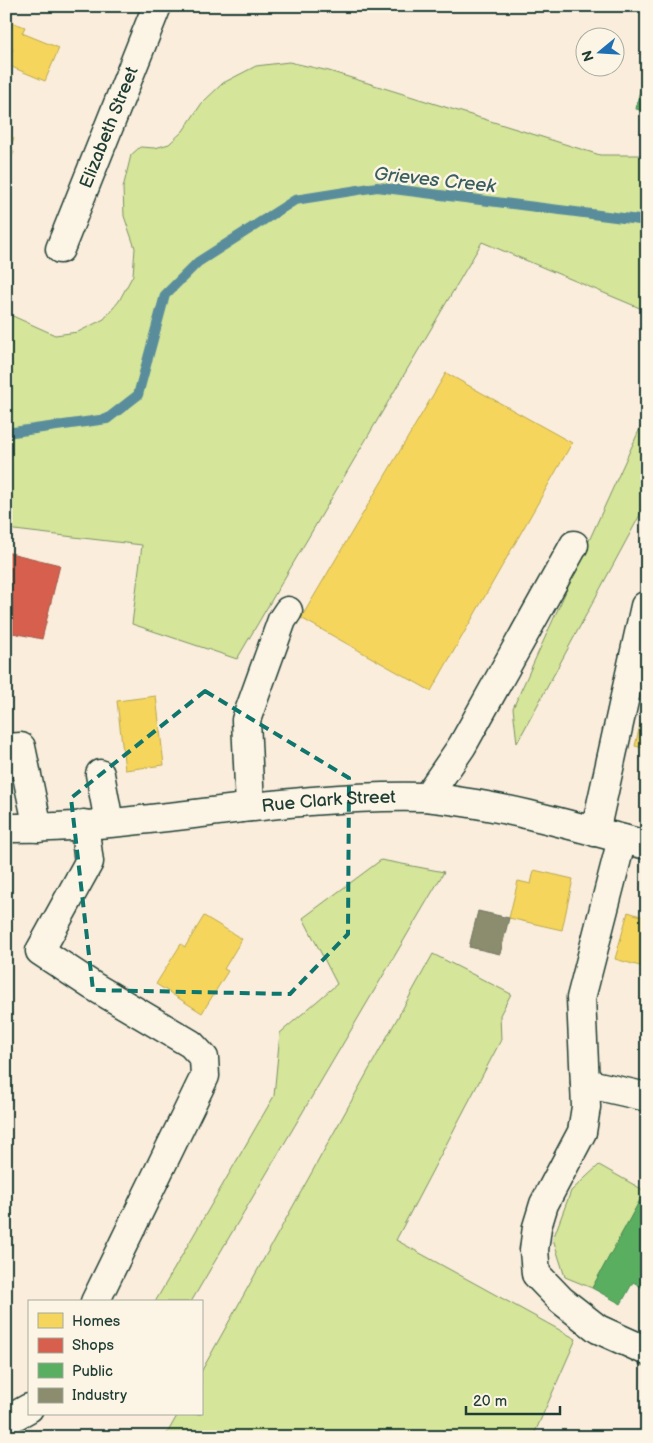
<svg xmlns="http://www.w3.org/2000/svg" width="653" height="1443" viewBox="0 0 653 1443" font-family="'Balsamiq Sans',sans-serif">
<rect width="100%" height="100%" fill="#fbeddc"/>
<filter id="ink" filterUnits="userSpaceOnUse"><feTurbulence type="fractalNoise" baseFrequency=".02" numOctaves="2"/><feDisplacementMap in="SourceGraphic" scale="10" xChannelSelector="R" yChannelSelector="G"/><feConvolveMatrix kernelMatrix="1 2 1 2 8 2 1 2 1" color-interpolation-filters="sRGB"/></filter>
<g filter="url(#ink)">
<path fill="#d5e599" stroke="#7a9166" d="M 289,62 L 329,71 L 600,155 L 647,155 L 647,311 L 482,242 L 237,659 L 132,624 L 142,545 L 6,529 L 6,313 L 55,335 L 78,332 L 104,319 L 119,301 L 133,275 L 135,248 L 124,216 L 123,188 L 131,155 L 140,147 L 155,148 L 169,144 L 183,131 L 202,103 L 223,83 L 256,66 Z
M 647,413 L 647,502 L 517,743 L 513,708 Z
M 381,860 L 444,872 L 191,1302 L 155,1302 L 274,1096 L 280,1033 L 337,984 L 303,918 Z
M 433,954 L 511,994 L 500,1015 L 501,1040 L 396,1240 L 576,1339 L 533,1437 L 165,1437 L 178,1414 L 201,1414 L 201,1372 Z
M 599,1165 L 645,1191 L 592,1288 L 565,1277 L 553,1239 L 571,1191 Z"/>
<path fill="#f6d55c" stroke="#b6a750" d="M 63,6 L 79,6 L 77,12 Z
M 9,21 L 25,27 L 22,33 L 59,48 L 45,81 L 7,65 L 13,49 L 6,47 L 6,28 Z
M 6,135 L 14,138 L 9,150 L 14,152 L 9,164 L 6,162 Z
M 446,373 L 572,443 L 431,691 L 301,618 Z
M 156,696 L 164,765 L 125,770 L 117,701 Z
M 647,696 L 647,749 L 635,746 Z
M 534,870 L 573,879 L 562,930 L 509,918 L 518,881 L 531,884 Z
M 628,912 L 647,918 L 647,968 L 615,959 Z
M 204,916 L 242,939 L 224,969 L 228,971 L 202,1013 L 156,984 L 181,944 L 185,947 Z"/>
<path fill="#d6604d" stroke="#9f5646" d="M 6,552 L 60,565 L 42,639 L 13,633 L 6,661 Z"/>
<path fill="#5aae61" stroke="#488c54" d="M 647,56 L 647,112 L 636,109 Z
M 645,1191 L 647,1192 L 647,1290 L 633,1282 L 621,1304 L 592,1288 Z"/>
<path fill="#8c8c6e" stroke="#6b745d" d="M 408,6 L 424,6 L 423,10 Z
M 478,911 L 509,918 L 500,954 L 469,947 Z"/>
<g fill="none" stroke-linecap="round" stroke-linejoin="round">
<path stroke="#5a8d9c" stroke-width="10" d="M 6,433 L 107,419 L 138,395 L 165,295 L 198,262 L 295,200 L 377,187 L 647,221"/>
<defs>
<g id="minor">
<path id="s1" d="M 60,249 L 157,6"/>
<path d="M 6,748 L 21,747 L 38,828"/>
<path d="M 100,774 L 109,822"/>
<path d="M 427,797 L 462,746 L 574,545"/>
<path d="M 250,807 L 246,720 L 282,620 L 288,611"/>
<path d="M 84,824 L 89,862 L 40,951 L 93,986 L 191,1044 L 204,1058 L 205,1076 L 95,1302"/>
<path id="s2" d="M 6,828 C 146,829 285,793 425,797 C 437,798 450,800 463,802 C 525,811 586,830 647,845"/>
<path d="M 595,832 L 645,606"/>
<path d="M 622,839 L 581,998 L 586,1107 L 582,1132 L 544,1204 L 537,1227 L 534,1250 L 536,1274 L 561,1300 L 598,1329 L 647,1351"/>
<path d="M 585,1083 L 647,1097"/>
<path d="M 6,1421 L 29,1408"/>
</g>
</defs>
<use href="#minor" stroke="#1f3d34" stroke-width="31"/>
<use href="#minor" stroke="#fcf5e5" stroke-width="28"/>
</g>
</g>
<path fill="none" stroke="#0f766e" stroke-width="4" stroke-dasharray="10 6" stroke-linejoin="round" d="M 205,691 L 349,778 L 348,934 L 290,994 L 93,990 L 71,798 Z"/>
<g text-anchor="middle" stroke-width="5" stroke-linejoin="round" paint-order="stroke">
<g font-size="18" fill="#1f3d34" stroke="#fcf5e5">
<text dy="6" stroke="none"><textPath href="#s1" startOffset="131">Elizabeth Street</textPath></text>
<text dy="6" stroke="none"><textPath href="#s2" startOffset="324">Rue Clark Street</textPath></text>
</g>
<g font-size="19" font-style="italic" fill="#385e5f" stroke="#fcf5e5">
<text transform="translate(435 179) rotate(6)" y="7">Grieves Creek</text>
</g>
</g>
<rect width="653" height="1443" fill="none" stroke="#fcf5e5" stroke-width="25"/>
<rect x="12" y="12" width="628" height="1418" fill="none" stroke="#1f3d34" stroke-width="2" filter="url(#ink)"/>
<rect x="28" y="1300" width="175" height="115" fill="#fcf5e5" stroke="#a4ab9e"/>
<rect x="38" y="1313" width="25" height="15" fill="#f6d55c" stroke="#a4ab9e"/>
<text x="72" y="1326" font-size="15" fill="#1f3d34">Homes</text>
<rect x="38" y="1338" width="25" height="15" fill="#d6604d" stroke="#a4ab9e"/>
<text x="72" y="1350" font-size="15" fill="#1f3d34">Shops</text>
<rect x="38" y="1363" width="25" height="15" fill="#5aae61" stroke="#a4ab9e"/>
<text x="72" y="1376" font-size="15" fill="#1f3d34">Public</text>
<rect x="38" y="1388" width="25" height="15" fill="#8c8c6e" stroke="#a4ab9e"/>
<text x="72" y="1400" font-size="15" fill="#1f3d34">Industry</text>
<g transform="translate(600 52) rotate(252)"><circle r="24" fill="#fcf5e5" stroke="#a4ab9e"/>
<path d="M0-4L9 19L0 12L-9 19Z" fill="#1f6fb2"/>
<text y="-8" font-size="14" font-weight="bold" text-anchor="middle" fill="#1f3d34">N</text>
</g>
<path d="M466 1406v8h94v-8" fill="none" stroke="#1f3d34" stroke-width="2.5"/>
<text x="473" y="1406" font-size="15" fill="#1f3d34" stroke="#fcf5e5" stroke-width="4" paint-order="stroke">20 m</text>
</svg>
